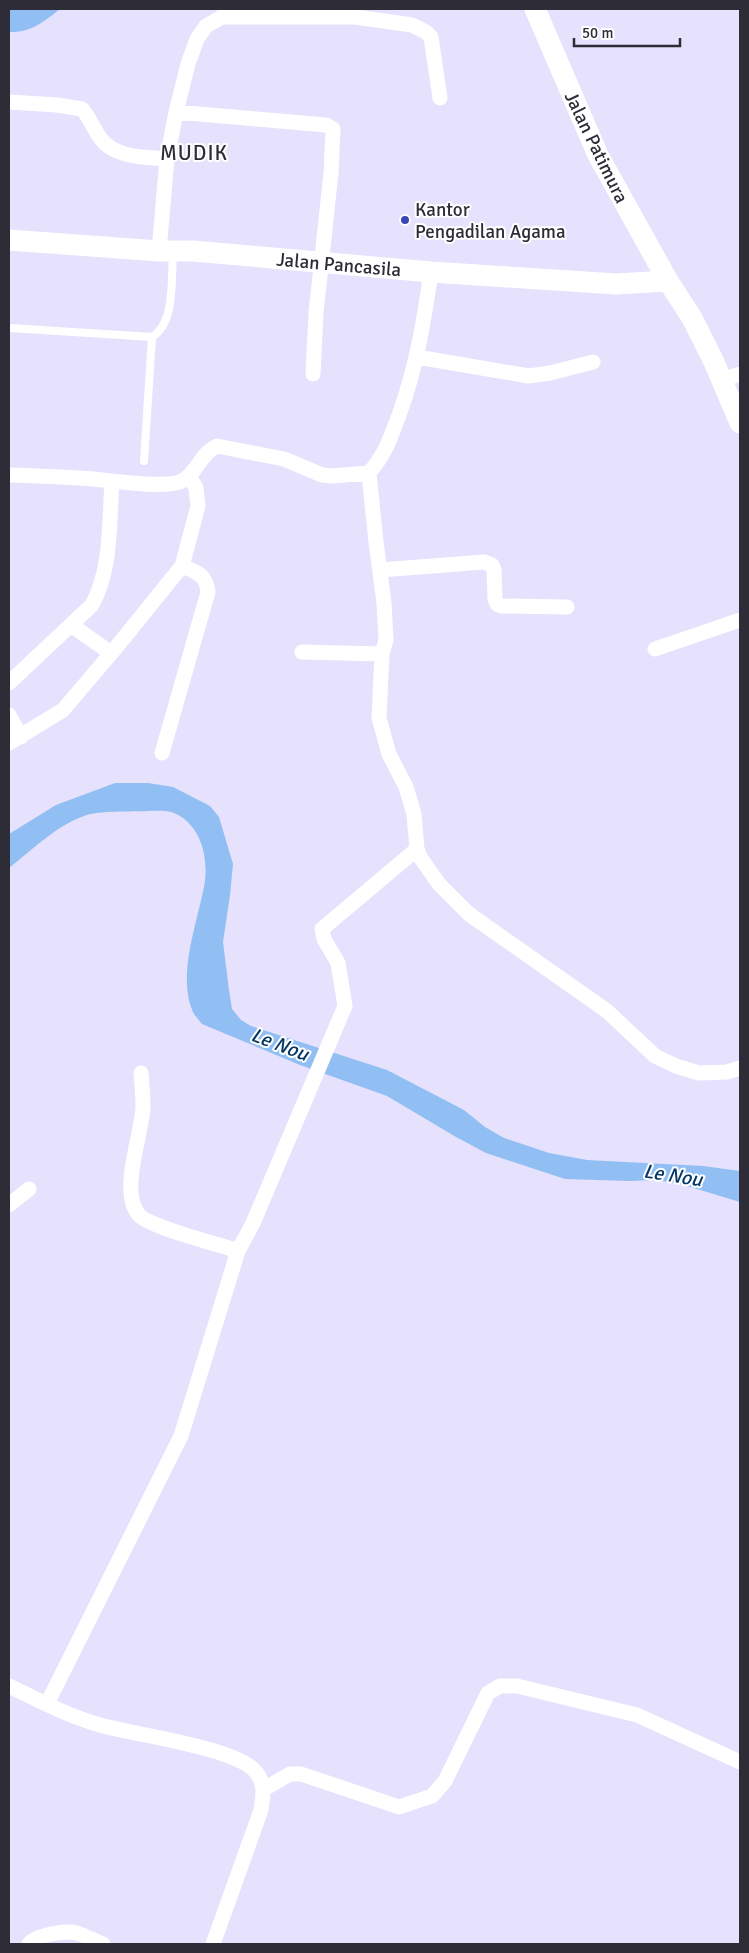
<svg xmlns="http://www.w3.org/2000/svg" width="749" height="1953" viewBox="0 0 749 1953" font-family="Signika,sans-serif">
<rect width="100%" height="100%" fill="#e6e1fd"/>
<path fill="#91bff3" d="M 9,9 L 60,9 C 44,22 30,33 9,32 Z
M 115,783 L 148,783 L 173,787 L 210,806 L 219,817 L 233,864 L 230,895 L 223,942 L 229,990 L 232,1009 L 241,1020 L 251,1026 L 387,1070 L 464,1110 L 485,1127 L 504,1138 L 549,1153 L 587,1160 L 703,1166 L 740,1171 L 740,1202 L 677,1183 L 654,1180 L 630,1181 L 565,1179 L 486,1153 L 456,1137 L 387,1096 L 300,1065 L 202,1024 C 199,1020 195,1016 193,1012 C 176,974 199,919 205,881 C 208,855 200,824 174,813 C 167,810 156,811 148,811 C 131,812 99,810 84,816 C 56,826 32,850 9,868 L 9,834 L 56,805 Z"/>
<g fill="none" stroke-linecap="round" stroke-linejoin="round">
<path stroke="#fff" stroke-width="8" d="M 9,328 L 152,337 C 176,323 171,276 173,251
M 144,461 L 152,337"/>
<path stroke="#fff" stroke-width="15" d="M 222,17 L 355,17 L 412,25 L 426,32 L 431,37 L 440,98
M 9,102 L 57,105 L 82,109 C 90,118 94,130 101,139 C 115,158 146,157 167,159
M 176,112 L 326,125 L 333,129 L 331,173 L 316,313 L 313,374
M 159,251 L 167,159 L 176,112 L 188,64 L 197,39 L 206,26 L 222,17 L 226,10
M 431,272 C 424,321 416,369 399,415 C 390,439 386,453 369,473 L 376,542 L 384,603 L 386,640 L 382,654 L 379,718 L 389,754 L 406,787 L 414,814 L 417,849 L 420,857 L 439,884 L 469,914 L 607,1011 L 655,1056 L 676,1066 L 699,1073 L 727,1072 L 740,1068
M 417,357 L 529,376 L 550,373 L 593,362
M 722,380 L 740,374
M 9,475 C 37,476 66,477 94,479 C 113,481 166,489 182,481 C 197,473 201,453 217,446 L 284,459 L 322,475 L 331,476 L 369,473
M 380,570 L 484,562 L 492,565 L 494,570 L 495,599 L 497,604 L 501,606 L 567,607
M 71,625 L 108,651 L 114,650 L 182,566
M 655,649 L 740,620
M 302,652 L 382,654
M 9,683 L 92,605 C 112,568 109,522 112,481
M 9,715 L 21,737
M 9,743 L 63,710 L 114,650
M 162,753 L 208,592 C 206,574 197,573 182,566 L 198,506 L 196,488 L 189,476
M 141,1073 C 142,1084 143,1096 143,1107 C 142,1135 118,1194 140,1216 C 153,1228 218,1244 238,1251
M 9,1205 L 29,1189
M 9,1686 C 38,1700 68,1716 100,1725 C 135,1735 233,1747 255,1771 C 266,1783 263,1796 261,1810 L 213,1944
M 47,1704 L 181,1436 L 238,1251 L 253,1223 L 345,1006 L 338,963 L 324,939 L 322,929 L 417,849
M 264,1789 L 290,1774 L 301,1774 L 399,1807 L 432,1796 L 445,1781 L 488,1693 L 500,1686 L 517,1686 L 637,1715 L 740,1762
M 29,1944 C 35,1935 66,1930 77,1933 C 86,1936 95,1941 103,1944"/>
<path stroke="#fff" stroke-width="21" d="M 535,9 L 598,155 L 668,281 L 692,318 L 714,362 L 740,423
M 9,240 L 159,251 L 193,251 L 431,272 L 616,284 L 668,281"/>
</g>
<circle fill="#3945b8" stroke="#fff" stroke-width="2" cx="405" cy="220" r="5"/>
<g text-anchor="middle" stroke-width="4" stroke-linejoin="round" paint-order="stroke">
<g font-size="19" fill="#2e2c37" stroke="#fff">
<text transform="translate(597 147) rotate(64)" y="7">Jalan Patimura</text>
<text transform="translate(339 264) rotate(5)" y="7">Jalan Pancasila</text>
</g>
<g font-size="19" fill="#2e2c37" stroke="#fff" text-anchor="start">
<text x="415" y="216">Kantor<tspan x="415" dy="22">Pengadilan Agama</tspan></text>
</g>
<g font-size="20" font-style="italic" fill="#053765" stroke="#fff">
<text transform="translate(280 1044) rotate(21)" y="7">Le Nou</text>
<text transform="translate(673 1175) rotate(9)" y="7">Le Nou</text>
</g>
<g font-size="21" letter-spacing="1" fill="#2e2c37" stroke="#fff">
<text x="194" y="160">MUDIK</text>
</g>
</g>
<rect width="749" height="1953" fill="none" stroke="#2e2c37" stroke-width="20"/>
<path d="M574 38v8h106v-8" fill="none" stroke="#2e2c37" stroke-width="2.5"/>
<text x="582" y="38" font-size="15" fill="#2e2c37" stroke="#ffffff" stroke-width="4" paint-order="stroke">50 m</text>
</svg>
